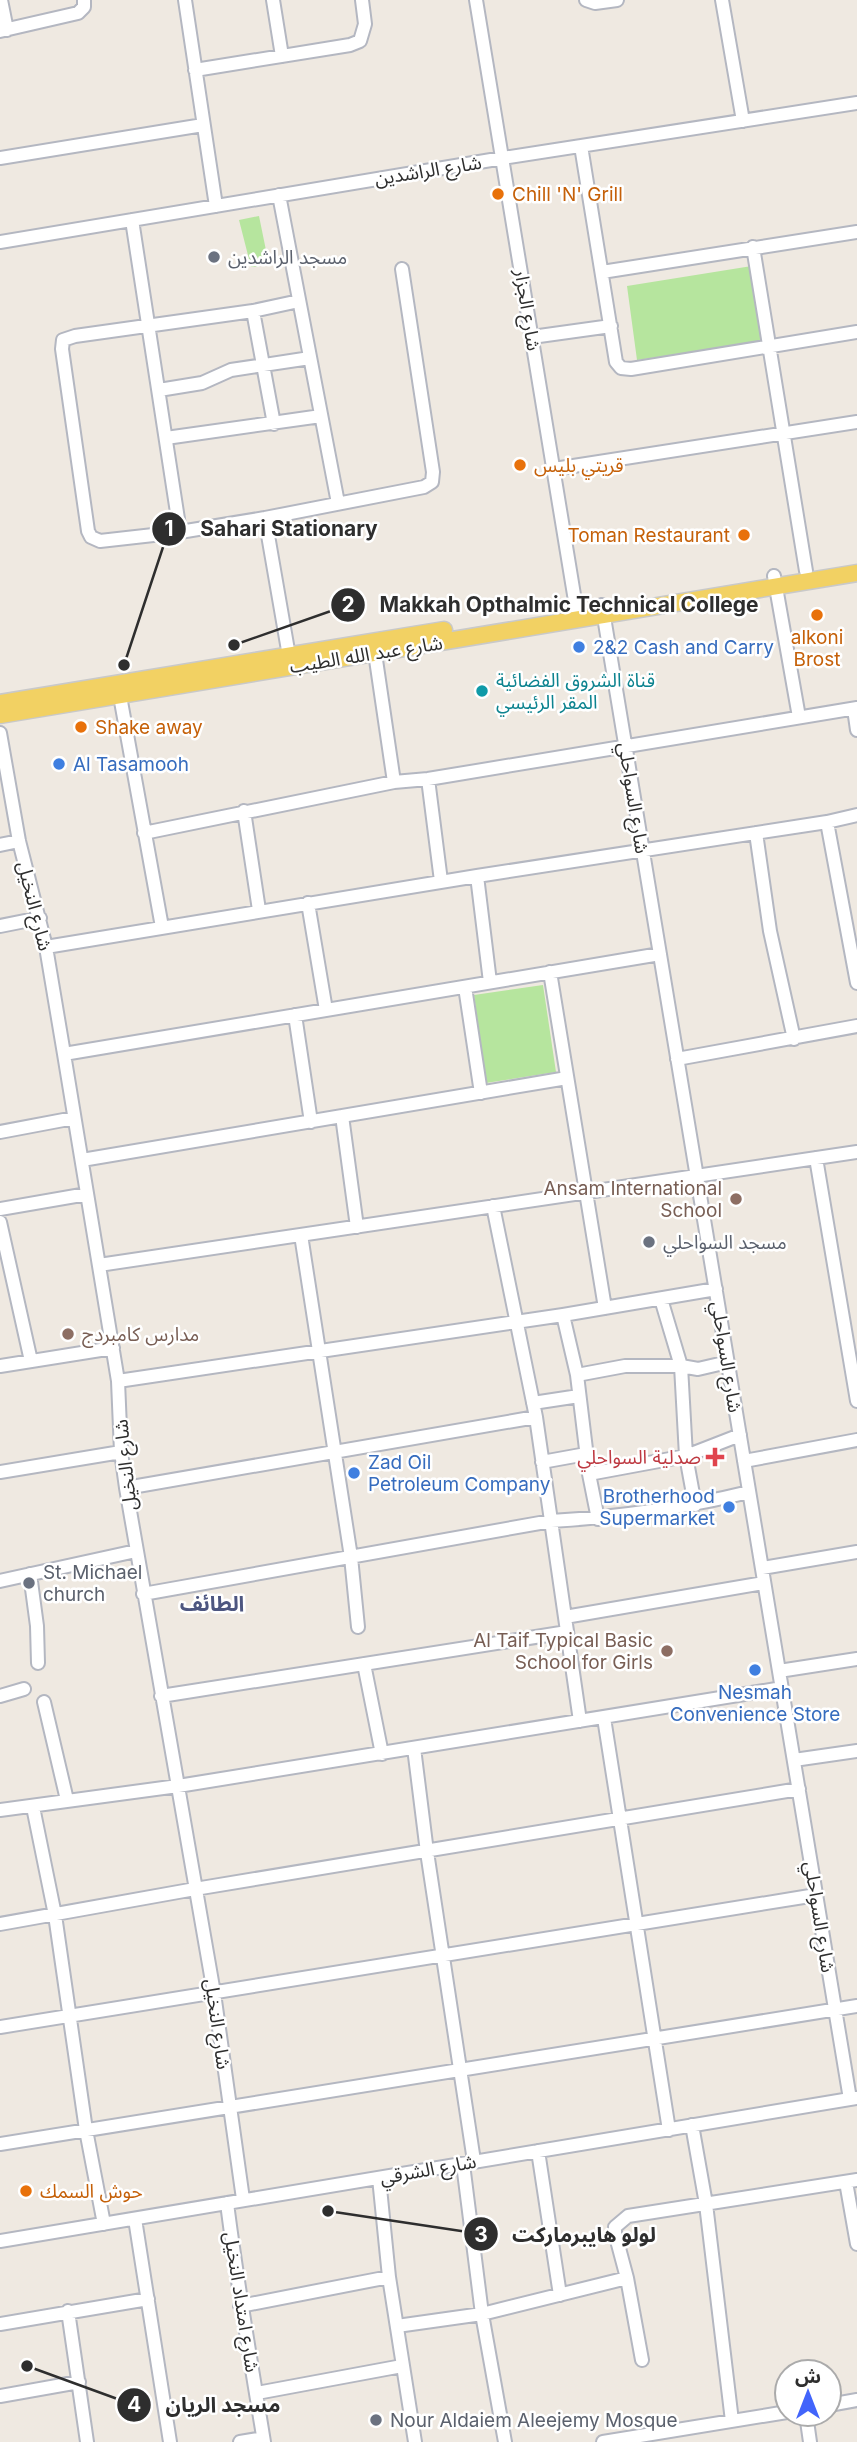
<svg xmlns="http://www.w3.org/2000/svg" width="857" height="2442" viewBox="0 0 857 2442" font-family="Inter,'Noto Sans Arabic',sans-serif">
<rect width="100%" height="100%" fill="#efe9e1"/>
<path fill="#b6e59e" d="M 259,216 L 269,265 L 251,267 L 239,220 Z
M 758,265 L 770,341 L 637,360 L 627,286 Z
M 543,985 L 556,1072 L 486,1083 L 474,995 Z"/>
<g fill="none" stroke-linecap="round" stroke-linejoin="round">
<defs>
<path id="minor" d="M 1,0 L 7,30
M 185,0 L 216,206
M 273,0 L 282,56
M 476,0 L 578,619
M 586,0 L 595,3 L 617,0
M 722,0 L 743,121
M 0,31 L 78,13 L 84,7 L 84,0
M 195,70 L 350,45 L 360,41 L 365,24 L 362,0
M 581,146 L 616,362 L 621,368 L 631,369 L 857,332
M 0,158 L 203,125
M 279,195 L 338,503
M 132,220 L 180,532
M 0,242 L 503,158 L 857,103
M 753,247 L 806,571
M 602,272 L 857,232
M 299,301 L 253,311 L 75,336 L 63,340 L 62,349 L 88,531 L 91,537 L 100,541 L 180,532 L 265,518 L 424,487 L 432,482 L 433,472 L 402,269
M 253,311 L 274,424
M 532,337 L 611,326
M 159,390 L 202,383 L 231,370 L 310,358
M 166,438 L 321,416
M 554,469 L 857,422
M 265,518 L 289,656
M 774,576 L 799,717
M 602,605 L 850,2099
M 375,653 L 394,782
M 120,696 L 162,927
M 854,709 L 857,730
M 0,733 L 19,841 L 46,947 L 64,1054 L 118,1381 L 121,1452 L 126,1488 L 214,1993 L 243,2199
M 428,779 L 441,881
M 244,811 L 259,910
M 827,822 L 857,983
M 144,833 L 394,782 L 428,779 L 857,708
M 756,833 L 770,931 L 794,1039
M 0,845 L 19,841
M 477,876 L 490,982
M 308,903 L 326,1010
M 0,926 L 40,918
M 46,947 L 477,876 L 827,822 L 857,815
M 550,972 L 605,1308
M 465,987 L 481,1093
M 295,1015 L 311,1122
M 64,1054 L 660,954
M 677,1059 L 857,1026
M 342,1116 L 357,1227
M 0,1132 L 74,1118
M 816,1158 L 857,1401
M 82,1160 L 567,1078
M 493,1206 L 536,1417 L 580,1721
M 0,1209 L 87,1194
M 0,1222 L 31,1361
M 301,1235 L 351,1557 L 358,1627
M 99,1265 L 857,1152
M 661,1299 L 681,1366 L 686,1456 L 695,1505
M 563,1315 L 577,1375 L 589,1474 L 598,1519
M 0,1366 L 113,1348
M 577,1375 L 625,1366 L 681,1366 L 698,1369 L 728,1362
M 118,1381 L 563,1315 L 716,1289
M 533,1403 L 579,1396
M 744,1461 L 857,1440
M 542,1462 L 586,1454
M 0,1472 L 121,1452
M 589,1474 L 686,1456 L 740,1435
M 126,1488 L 536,1417
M 762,1568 L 857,1552
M 30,1574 L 37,1626 L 38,1663
M 0,1581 L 136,1551
M 143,1594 L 551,1521 C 618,1517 684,1508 749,1492
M 565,1617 L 764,1583
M 364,1664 L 382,1754
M 779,1671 L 857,1659
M 0,1696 L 24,1689
M 161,1696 L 567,1632
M 44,1702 L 67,1800
M 604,1718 L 669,2130
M 414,1748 L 427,1852 L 474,2161
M 794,1760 L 857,1751
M 33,1807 L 55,1915 L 86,2130 L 104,2224
M 0,1810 L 178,1786 L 782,1688
M 0,1924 L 195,1889 L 799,1789
M 0,2027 L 816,1895
M 692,2125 L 706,2204 L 732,2421
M 0,2144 L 857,2006
M 538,2151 L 560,2295
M 463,2164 L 482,2314 L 505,2442
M 379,2178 L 389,2277 L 415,2442
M 846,2182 L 857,2244
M 227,2203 C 237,2283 251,2362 264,2442
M 135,2219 L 170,2442
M 0,2241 L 856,2098
M 240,2306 L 389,2277
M 68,2311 L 87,2442
M 0,2324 L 148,2299
M 397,2326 L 482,2314 L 627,2278
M 642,2360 L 627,2278 L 615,2233 L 615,2227 L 628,2216 L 857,2180
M 257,2393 L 402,2366
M 0,2396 L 79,2382
M 829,2405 L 857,2400
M 806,2414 L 810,2442
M 240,2442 L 263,2438
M 603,2442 L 787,2412"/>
<path id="major" d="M 0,703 L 444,630
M 0,715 L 857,573"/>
</defs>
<use href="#minor" stroke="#b4b7c1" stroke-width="16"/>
<use href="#major" stroke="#c9c9c9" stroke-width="19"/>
<use href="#minor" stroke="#fff" stroke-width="12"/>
<use href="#major" stroke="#f2d163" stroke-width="16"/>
</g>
<g fill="#e8710a" stroke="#fff" stroke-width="2.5">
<circle cx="498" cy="194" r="7"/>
<circle cx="520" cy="465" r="7"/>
<circle cx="744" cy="535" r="7"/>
<circle cx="817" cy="615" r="7"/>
<circle cx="81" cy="727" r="7"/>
<circle cx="26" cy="2191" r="7"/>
</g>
<g fill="#6b7280" stroke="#fff" stroke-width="2.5">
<circle cx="214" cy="257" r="7"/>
<circle cx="649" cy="1242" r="7"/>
<circle cx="29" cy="1583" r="7"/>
<circle cx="376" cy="2420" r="7"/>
</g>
<g fill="#3f7fe0" stroke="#fff" stroke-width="2.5">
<circle cx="579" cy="647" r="7"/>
<circle cx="59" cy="764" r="7"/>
<circle cx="354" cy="1473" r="7"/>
<circle cx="729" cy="1507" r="7"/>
<circle cx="755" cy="1670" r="7"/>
</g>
<circle fill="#0f9aa8" stroke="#fff" stroke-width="2.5" cx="482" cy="691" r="7"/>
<g fill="#8d6e63" stroke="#fff" stroke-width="2.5">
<circle cx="736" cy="1199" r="7"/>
<circle cx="68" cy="1334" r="7"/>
<circle cx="667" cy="1651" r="7"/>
</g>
<path fill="#e0444e" stroke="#fff" stroke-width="2.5" d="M711.5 1446.5h7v7h7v7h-7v7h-7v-7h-7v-7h7z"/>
<g text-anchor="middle" stroke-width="5" stroke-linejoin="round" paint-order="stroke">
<g font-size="19" fill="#2e2e2e" stroke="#fff">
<text transform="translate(428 170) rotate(-9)" y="7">شارع الراشدين</text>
<text transform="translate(528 310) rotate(81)" y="7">شارع الجزار</text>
<text transform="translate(366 654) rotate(-9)" y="7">شارع عبد الله الطيب</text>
<text transform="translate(634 798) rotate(81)" y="7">شارع السواحلي</text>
<text transform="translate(35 906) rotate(76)" y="7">شارع النخيل</text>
<text transform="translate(727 1357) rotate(81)" y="7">شارع السواحلي</text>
<text transform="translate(125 1465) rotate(-96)" y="7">شارع النخيل</text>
<text transform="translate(820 1917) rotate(81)" y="7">شارع السواحلي</text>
<text transform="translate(218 2024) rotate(82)" y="7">شارع النخيل</text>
<text transform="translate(428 2169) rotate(-10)" y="7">شارع الشرقي</text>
<text transform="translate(242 2302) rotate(81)" y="7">شارع امتداد النخيل</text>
</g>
<g font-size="19" fill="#c56008" stroke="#fff" text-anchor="start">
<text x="512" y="201">Chill 'N' Grill</text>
<text x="534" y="472">قريتي بليس</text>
<text x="730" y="542" text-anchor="end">Toman Restaurant</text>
<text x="817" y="644" text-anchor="middle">alkoni<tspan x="817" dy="22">Brost</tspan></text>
<text x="95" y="734">Shake away</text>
<text x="40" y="2198">حوش السمك</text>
</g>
<g font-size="19" fill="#5b616d" stroke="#fff" text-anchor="start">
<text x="228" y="264">مسجد الراشدين</text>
<text x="663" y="1249">مسجد السواحلي</text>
<text x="43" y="1579">St. Michael<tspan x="43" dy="22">church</tspan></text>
<text x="390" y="2427">Nour Aldaiem Aleejemy Mosque</text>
</g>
<g font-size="19" fill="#366cbe" stroke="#fff" text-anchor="start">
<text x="593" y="654">2&amp;2 Cash and Carry</text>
<text x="73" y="771">Al Tasamooh</text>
<text x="368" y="1469">Zad Oil<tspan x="368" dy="22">Petroleum Company</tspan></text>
<text x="715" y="1503" text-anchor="end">Brotherhood<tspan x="715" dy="22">Supermarket</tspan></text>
<text x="755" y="1699" text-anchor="middle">Nesmah<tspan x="755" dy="22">Convenience Store</tspan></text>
</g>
<g font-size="19" fill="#0d838f" stroke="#fff" text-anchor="start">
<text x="496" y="687">قناة الشروق الفضائية<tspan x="496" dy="22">المقر الرئيسي</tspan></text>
</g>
<g font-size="19" fill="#785e54" stroke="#fff" text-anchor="end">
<text x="722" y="1195">Ansam International<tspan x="722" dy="22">School</tspan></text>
<text x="82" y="1341" text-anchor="start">مدارس كامبردج</text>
<text x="653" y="1647">Al Taif Typical Basic<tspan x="653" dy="22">School for Girls</tspan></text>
</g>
<g font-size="19" fill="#be3a42" stroke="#fff" text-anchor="end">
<text x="701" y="1464">صدلية السواحلي</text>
</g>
<g font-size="21" font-weight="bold" fill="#4d5680" stroke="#fff">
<text x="212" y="1611">الطائف</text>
</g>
</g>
<path fill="none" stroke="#2e2e2e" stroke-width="2.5" d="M124 665L169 529M234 645L348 605M328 2211L481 2234M27 2366L134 2405"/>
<g fill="#2e2e2e" stroke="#fff" stroke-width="2.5">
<circle cx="124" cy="665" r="7"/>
<circle cx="234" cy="645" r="7"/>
<circle cx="328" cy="2211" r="7"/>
<circle cx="27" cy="2366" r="7"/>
<circle cx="169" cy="529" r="18"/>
<circle cx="348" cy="605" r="18"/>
<circle cx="481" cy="2234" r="18"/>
<circle cx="134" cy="2405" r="18"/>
</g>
<g font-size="21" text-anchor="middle" font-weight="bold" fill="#fff">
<text x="169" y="536">1</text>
<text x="348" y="612">2</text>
<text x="481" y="2242">3</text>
<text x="134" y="2412">4</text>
</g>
<g font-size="21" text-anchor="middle" font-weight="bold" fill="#2e2e2e" stroke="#fff" stroke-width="5" stroke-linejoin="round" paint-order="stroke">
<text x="289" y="536">Sahari Stationary</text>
<text x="569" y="612">Makkah Opthalmic Technical College</text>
<text x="584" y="2242">لولو هايبرماركت</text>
<text x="223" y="2412">مسجد الريان</text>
</g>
<g transform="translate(808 2393)"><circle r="33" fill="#ffffff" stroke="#ababab" stroke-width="2"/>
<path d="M0-5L12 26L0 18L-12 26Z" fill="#4264fb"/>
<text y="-10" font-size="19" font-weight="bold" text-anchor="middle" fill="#2e2e2e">ش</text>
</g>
</svg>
